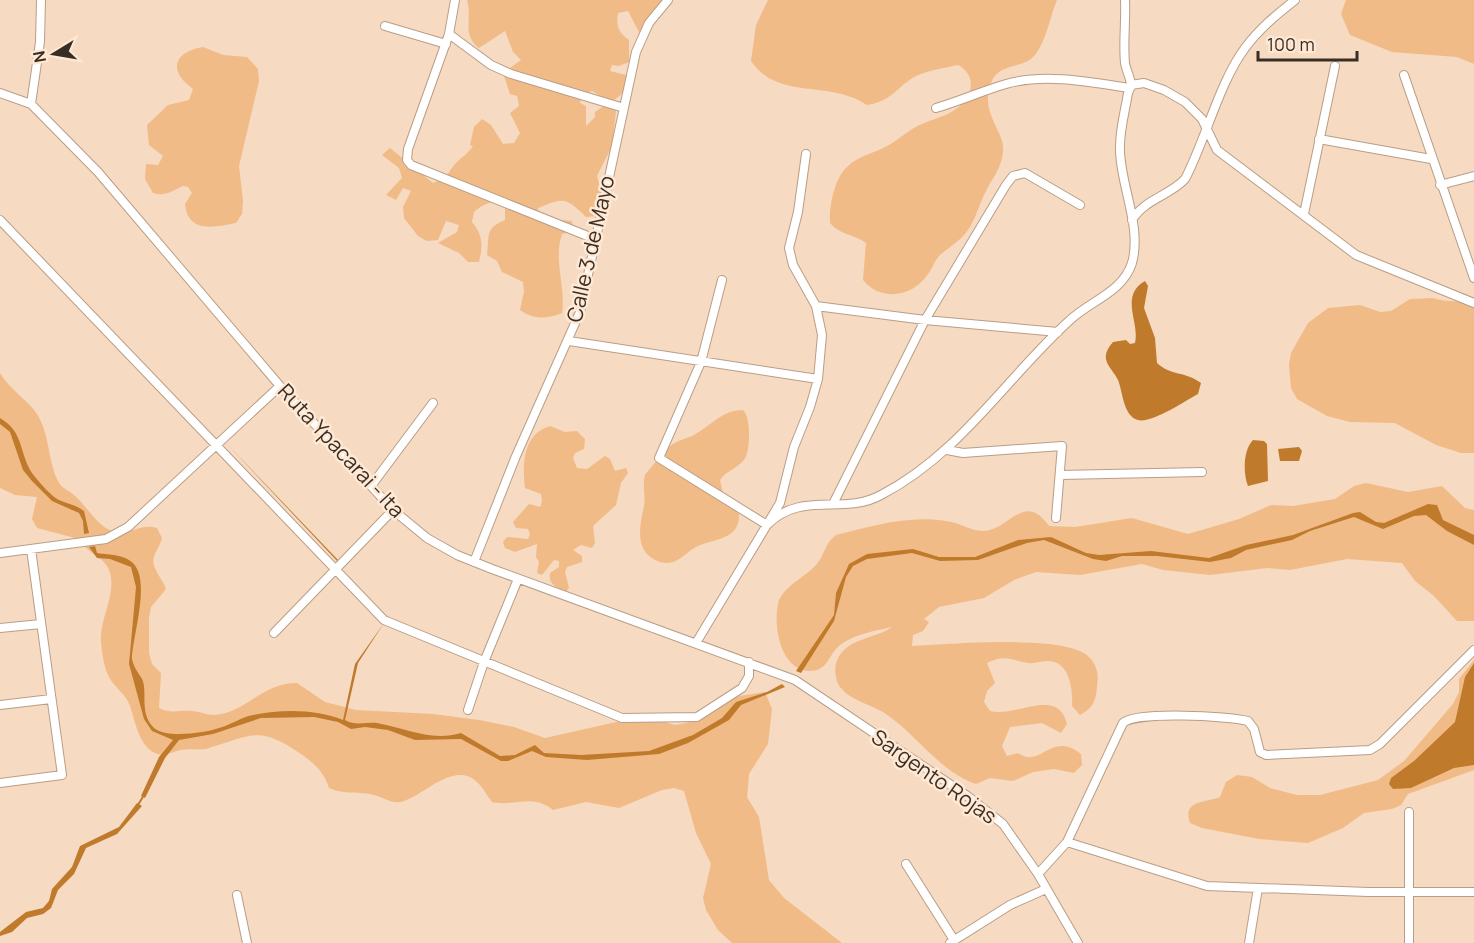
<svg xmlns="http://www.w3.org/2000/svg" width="1474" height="943" viewBox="0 0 1474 943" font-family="Manrope,sans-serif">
<rect width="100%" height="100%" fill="#f6dac1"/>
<path fill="#f1bb88" d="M 467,0 L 663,0 L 649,27 L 639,32 L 628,11 L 618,13 C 616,26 618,32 629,40 L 629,62 L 619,66 L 612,65 L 610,71 L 626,75 C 627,89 623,95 611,102 L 592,91 L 582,95 L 580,103 L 586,106 L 586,126 L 595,117 L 595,112 L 605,105 L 616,111 L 612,146 L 597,176 L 603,198 L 597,216 L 586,217 C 566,197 564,197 538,208 L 540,218 L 572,221 L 573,231 L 562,234 C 553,260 566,287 562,313 C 547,319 534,320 520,310 L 524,292 L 523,282 L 502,272 L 497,261 L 487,255 C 490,235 484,229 505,220 L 505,205 C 491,200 485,203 474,212 L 472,222 C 483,235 483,246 479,262 L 468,262 L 459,253 L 438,243 L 457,232 L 459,225 L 446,221 L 438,240 L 427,241 L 418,236 L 404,218 L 403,207 L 411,191 L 403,188 L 396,200 L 386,195 L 402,178 L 399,168 L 382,155 L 390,148 L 433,183 C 451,176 448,170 459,160 C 464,156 468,153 473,146 L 470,145 L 474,127 L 482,119 L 491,125 L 503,144 L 514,143 L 520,133 L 510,113 L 519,106 L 517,96 L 510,94 L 503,73 L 521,60 L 513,52 L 505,31 L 479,48 C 461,34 473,19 467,0 Z
M 768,0 L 1057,0 C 1050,17 1046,41 1035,55 C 1022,70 999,62 991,83 C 979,114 1006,132 1003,152 C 1001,170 992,178 985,193 C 978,207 975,222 965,234 C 958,242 948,248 940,255 C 934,261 933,268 928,274 C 913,297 881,302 863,280 L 866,243 C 854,234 840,235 830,223 C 829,207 834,179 847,167 C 859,155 873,154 887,146 C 897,141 905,133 914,128 C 927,120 944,118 956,109 C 974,97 977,75 958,65 C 945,68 928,70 916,76 C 896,87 893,101 867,105 C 829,79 778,101 751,61 L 756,25 Z
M 1346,0 L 1474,0 L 1474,64 L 1457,57 L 1392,52 L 1350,35 L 1341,14 Z
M 203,47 L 223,55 L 247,57 L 258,69 L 259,81 L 239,166 L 243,201 L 242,214 L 236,223 C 215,227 188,234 185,204 L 192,193 L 188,187 L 183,186 C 172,191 165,197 153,193 L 145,179 L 146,164 L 158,165 L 163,156 L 149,145 L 147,125 L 168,105 L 189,100 L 193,89 C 168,71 173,52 203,47 Z
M 1433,298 C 1447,303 1462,299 1474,306 L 1474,453 L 1461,453 L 1436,445 L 1395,423 L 1350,422 L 1327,416 L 1297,399 L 1291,388 L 1289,365 L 1291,353 L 1308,323 L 1328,308 L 1360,305 L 1380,312 L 1391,311 L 1410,299 Z
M 0,373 C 9,389 27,399 37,414 C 50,435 48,462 58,481 C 62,489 69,490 75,496 C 87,506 96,525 112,531 C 128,536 141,523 157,528 L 162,538 C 160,546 156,550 154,557 C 150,567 163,579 166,589 L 151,607 L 149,618 L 149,653 L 152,664 L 161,673 L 159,708 C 171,714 178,710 191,711 C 199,711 206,715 214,715 C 245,714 261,683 297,683 L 325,702 L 356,710 L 433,714 L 479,720 L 514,727 L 545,738 L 643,716 L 675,725 L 686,723 L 717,710 L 723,701 L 733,697 L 765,692 L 772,709 L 768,744 L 749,774 L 747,797 L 759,817 L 769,880 L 784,898 L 842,943 L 732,943 L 718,930 L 706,910 L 703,898 L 711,864 L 696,833 L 684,791 L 674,788 L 662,790 L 619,808 L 586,802 L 553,810 C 533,793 514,807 492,802 C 487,796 484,789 479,784 C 456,759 426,794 404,801 C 393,805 385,798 374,795 C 359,791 344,795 329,788 C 324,772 315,764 301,754 C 259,725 252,735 209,748 C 200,751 190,748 181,750 C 172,752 165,757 155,753 C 139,746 135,721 130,706 C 126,694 115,688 109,677 C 104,668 102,652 101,642 C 99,619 118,592 109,570 C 104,556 86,553 79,539 L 37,528 L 32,519 L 37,497 L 15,495 L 0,488 Z
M 743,410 C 751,417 751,453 743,461 C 736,469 726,471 720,480 L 724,498 L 739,514 C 740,541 713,538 696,547 C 688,551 682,559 673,562 C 667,564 661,563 655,560 C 634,549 640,525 644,506 C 646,496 642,485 645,475 C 648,471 667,448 669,447 C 677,440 686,439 694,435 C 712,425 722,410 743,410 Z
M 550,426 L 565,432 L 577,431 L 585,439 L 584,449 L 575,453 L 573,458 L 577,468 L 587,469 L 605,456 L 610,459 L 615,471 L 626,468 L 628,473 L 621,483 L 616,505 L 593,526 L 595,543 L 592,548 L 581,545 L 573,550 L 582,556 L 582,562 L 567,567 L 565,572 L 569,588 L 566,592 C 557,587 548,585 550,573 L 559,567 L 559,561 L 554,560 L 542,575 L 537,573 L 539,562 L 536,557 L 537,544 L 515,552 L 505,548 L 503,542 L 507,537 L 528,539 L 530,534 L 528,529 L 516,528 L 513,522 L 529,504 L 540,507 L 542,502 L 541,494 L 525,488 C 522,464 523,434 550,426 Z
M 1366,483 L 1408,492 L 1442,486 L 1465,508 L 1474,510 L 1474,621 L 1457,621 L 1434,596 L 1415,581 L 1402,563 L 1347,559 L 1290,570 L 1267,568 L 1210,575 L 1163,570 L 1142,564 L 1080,575 L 1036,572 L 1014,580 L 984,598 L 939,607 L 924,619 L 929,622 L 923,631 L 913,635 L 912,646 C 945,645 1066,633 1089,657 C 1097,665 1099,675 1097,686 C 1096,701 1093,708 1080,715 L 1072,706 C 1073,690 1070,661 1048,661 C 1041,661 1035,664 1028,663 C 1011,660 1005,654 987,663 L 995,683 L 987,691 L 984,702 L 990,711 C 1016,718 1058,686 1067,724 L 1061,733 L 1042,723 L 1010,727 L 1002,746 L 1007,756 L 1018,753 C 1041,770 1050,730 1081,754 L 1082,765 L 1074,773 L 1054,769 L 1033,772 L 1013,781 L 990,778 L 976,784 C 940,772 917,735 886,714 C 873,705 852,701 842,689 C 836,684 834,671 836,663 C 845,637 874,640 892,627 C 874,631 855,634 840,645 C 828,655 828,671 810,671 C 781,671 773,627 778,604 C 781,588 805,577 816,565 C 825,555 824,544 836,535 C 873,526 908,515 946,521 C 958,522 969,530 981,531 C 1009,533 1023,489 1049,526 L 1075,527 L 1132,518 L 1188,534 L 1239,519 L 1271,505 L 1293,506 L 1335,499 L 1354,486 Z
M 1474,660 L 1474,770 L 1408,794 L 1401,805 L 1392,809 L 1364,813 L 1343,828 L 1308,843 L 1259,839 L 1202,828 L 1190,823 C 1182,800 1205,803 1220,797 L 1226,782 L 1237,775 L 1252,777 L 1270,788 L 1297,795 L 1320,795 L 1378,780 L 1404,761 L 1453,704 L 1459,692 L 1459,679 Z"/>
<path fill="#c07a2c" d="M 1145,281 L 1148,286 L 1144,308 L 1155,338 L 1157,363 C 1171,376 1185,371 1201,383 L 1198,394 C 1185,401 1151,424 1138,420 C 1123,416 1123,392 1118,380 C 1115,373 1107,366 1106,359 C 1105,352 1109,347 1113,342 L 1126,340 L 1130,344 L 1135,343 C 1140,322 1119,296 1145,281 Z
M 0,418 C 26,433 18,456 35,477 C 41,484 51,496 59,500 C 68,504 76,505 84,511 L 89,533 L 84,534 L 83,521 L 79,513 L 52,501 L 32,481 L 23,470 L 10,432 L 0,424 Z
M 1253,440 L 1264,441 L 1267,444 L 1268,481 L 1248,486 C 1243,474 1243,450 1253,440 Z
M 227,444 L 339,561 L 338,562 Z
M 1299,447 L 1302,451 L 1299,461 L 1280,461 L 1278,449 Z
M 1428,504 L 1437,505 L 1443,520 L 1474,535 L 1474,545 L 1447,531 L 1426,515 L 1414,516 L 1383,529 L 1354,517 L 1310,531 L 1292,540 L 1246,550 L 1231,558 L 1210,562 L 1157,556 L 1122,556 L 1106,561 L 1093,559 L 1044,540 L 1027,543 L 978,560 L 940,561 L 912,553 L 867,559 L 853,566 L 846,577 L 834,621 L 801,673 L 796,671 L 834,615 L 836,593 L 849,564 L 867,554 L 913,549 L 939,557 L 975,557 L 1018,540 L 1051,537 L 1086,553 L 1099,555 L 1151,551 L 1209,558 L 1246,545 L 1293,535 L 1353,513 L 1360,512 L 1376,522 L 1384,523 Z
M 95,546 L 97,553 C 109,555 119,554 129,560 C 154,574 132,636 132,659 C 134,668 138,672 142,679 C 148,691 139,712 153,727 C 164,739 205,733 219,728 C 231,725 241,717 253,715 C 281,709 317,709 343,720 L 355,664 L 384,623 L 358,663 L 345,720 C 355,726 366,722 377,723 C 406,728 431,742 461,733 L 500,756 L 515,755 L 535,745 L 544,753 L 581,755 L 649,751 L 693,735 L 722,718 L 736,702 L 767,692 L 782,684 L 785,687 L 741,705 L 729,720 L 688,743 L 659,754 L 587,760 L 546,757 L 532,751 L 508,761 L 501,761 L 461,739 L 415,740 L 388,730 L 365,727 L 351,729 L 338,722 L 314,717 L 261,718 L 213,734 L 179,740 L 165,758 L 145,798 L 141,796 L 159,757 L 173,740 L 152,731 L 144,719 L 129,664 L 136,587 L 131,567 L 110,559 L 97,558 L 89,547 Z
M 1474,663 L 1474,765 L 1454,768 L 1411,788 L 1393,789 L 1389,784 L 1391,778 L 1414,761 L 1455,722 L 1465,677 Z
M 137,803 L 142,806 L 117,834 L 86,848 L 74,874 L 58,890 L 51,908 L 43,914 L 27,918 L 12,932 L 0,936 L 0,932 L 26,912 L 43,908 L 49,901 L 52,889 L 72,867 L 80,846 L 119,827 Z"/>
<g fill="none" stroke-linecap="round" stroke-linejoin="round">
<path stroke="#c07a2c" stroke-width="2" d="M 138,805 L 144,795"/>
<defs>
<path id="minor" d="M 455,0 L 449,34 L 408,149 L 407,160 L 411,165 L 595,239
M 385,26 L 446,44
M 449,34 L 491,65 L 511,74 L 624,108
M 1404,75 L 1474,278
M 1131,85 L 1144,83 L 1164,90 L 1185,102 L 1202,119 L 1217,150 L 1356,255 L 1474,303
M 0,93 L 31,104 L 98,172 L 280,386 L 393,510 L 427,538 L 457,555 L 492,569 L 795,680 L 966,795 L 1003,824 L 1038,874 L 1078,943
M 31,104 L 40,42 L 41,0
M 936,108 C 960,101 982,91 1006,84 C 1045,73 1090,82 1129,88
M 1319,139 L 1431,159
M 1440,185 L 1474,176
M 1304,214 L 1335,66
M 0,220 L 384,620 L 622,718 L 697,717 L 742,688 L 749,676 L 749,662
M 1132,220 C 1145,199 1169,196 1185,179 C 1206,139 1219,83 1245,48 C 1259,29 1276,15 1295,0
M 722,280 L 701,362 L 659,458 L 767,525 C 801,490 843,516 881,495 C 960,454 1006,378 1070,320 C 1090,301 1123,292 1132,263 C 1142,227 1121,187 1120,151 C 1119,132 1125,112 1128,93 C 1129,90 1131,88 1131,85 C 1131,79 1126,70 1125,63 C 1123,42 1126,21 1125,0
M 816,306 L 925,320 L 1058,332
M 569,341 L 818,379
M 947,450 L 963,453 L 1062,446 L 1056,518
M 1060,475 L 1202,472
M 371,486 L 433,403
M 833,504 L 925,320 L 1006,185 L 1013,176 L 1025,173 L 1080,205
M 0,553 L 106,539 L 128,527 L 280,386
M 474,562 L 516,456 L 580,312 L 636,52 L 649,23 L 668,0
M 0,628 L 41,624
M 274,633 L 393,510
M 696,643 L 780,503 L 794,447 L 810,407 L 818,379 L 822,335 L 816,306 L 793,265 L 789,248 L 798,212 L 806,154
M 0,705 L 51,699
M 468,710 L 484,662 L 518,579
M 0,783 L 62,775 L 31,549
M 1067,842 L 1207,886 L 1368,892 L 1474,892
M 906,864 L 954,940
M 1038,874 L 1067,842 L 1123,723 C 1136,711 1228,716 1248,721 L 1254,729 L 1260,752 L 1266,755 L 1370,750 L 1380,744 L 1474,650
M 237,895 L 247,943
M 950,943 L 1010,905 L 1046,889
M 1249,943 L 1258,888
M 1409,943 L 1409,812"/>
</defs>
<use href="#minor" stroke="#b99e87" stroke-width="10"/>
<use href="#minor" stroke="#fff" stroke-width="8"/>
</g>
<g text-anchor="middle" stroke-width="5" stroke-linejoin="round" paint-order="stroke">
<g font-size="21" fill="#392e24" stroke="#ffe8d4">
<text transform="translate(591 249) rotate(-77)" y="7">Calle 3 de Mayo</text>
<text transform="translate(341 451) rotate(47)" y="7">Ruta Ypacarai - Ita</text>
<text transform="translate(934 777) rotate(35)" y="7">Sargento Rojas</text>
</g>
</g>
<g transform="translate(54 54) rotate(259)" stroke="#ffe8d4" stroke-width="4.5" paint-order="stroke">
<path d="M0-4.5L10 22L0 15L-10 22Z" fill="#392e24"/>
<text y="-9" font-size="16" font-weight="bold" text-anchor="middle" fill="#392e24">N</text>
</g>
<path d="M1258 51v9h99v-9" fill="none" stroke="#392e24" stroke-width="3"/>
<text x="1267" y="51" font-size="18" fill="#392e24" stroke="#ffe8d4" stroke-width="4.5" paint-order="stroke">100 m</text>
</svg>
